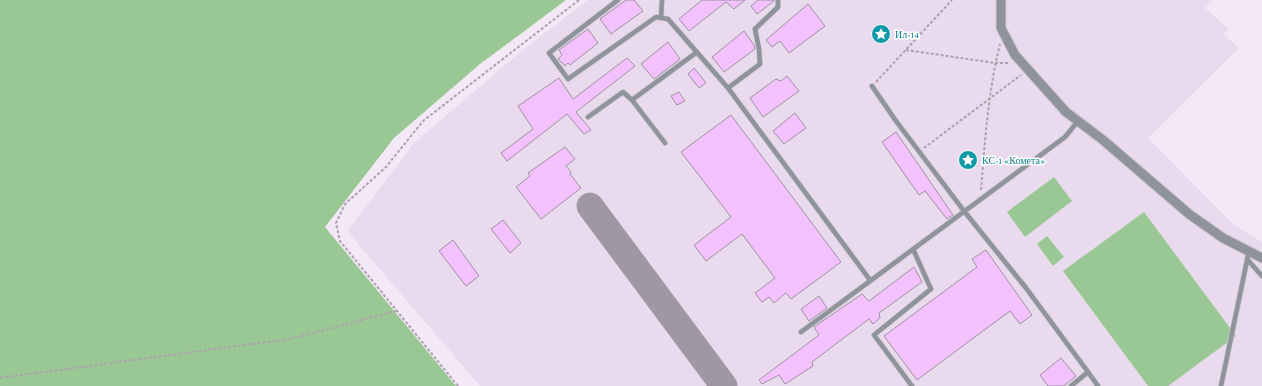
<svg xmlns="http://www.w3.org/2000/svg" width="1262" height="386" viewBox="0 0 1262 386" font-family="'Crimson Pro',serif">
<rect width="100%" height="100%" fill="#f3e8f6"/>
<path fill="#eadaed" d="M 588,0 L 1213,0 L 1205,8 L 1229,29 L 1223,34 L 1239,48 L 1148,138 L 1234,225 L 1262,242 L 1262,386 L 480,386 L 347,231 L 415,142 L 524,49 Z"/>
<path fill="#9ac894" d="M 0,0 L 566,0 L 480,64 L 394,138 L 325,227 L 456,386 L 0,386 Z
M 1054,177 L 1072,201 L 1025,237 L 1007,212 Z
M 1144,212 L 1236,336 L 1168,386 L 1148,386 L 1063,271 Z
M 1047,236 L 1064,257 L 1053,266 L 1037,244 Z"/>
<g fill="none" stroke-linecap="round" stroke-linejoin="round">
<path stroke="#9f97a1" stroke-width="27" d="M 590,206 L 724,386"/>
</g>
<path fill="#f3c1fd" stroke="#9c929e" d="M 626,0 L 634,0 L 643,11 L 611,34 L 600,19 Z
M 702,0 L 745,0 L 734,9 L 726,2 L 689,31 L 679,19 Z
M 758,0 L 774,0 L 774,1 L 757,14 L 751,6 Z
M 808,4 L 825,26 L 789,53 L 780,41 L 772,47 L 766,40 Z
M 588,29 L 598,43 L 570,65 L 568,63 L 565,66 L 558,59 L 562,55 L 559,50 Z
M 744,31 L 754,45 L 755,49 L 724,72 L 712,57 Z
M 668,42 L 680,59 L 654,79 L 641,64 Z
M 627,58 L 635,66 L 576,112 L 591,130 L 584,134 L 567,114 L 507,161 L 501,153 L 533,129 L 518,106 L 559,78 L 573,99 Z
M 694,68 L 706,83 L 699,88 L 688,74 Z
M 787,76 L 799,91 L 763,117 L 750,98 L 776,79 L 781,81 Z
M 679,92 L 685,101 L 677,105 L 671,96 Z
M 795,113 L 806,128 L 784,144 L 773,131 Z
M 731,115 L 841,262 L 791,299 L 786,293 L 774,303 L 769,297 L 762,302 L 755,293 L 775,278 L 742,234 L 706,261 L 694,245 L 731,217 L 681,152 Z
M 896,132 L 953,215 L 947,219 L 925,191 L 919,195 L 882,142 Z
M 565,147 L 575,159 L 566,166 L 571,172 L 570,174 L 581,188 L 541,219 L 516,187 L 530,176 L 528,173 Z
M 503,220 L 521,243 L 510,253 L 491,229 Z
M 453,240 L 479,276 L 466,286 L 439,251 Z
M 986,250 L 1032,315 L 1020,324 L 1010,311 L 917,380 L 884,336 L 977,267 L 972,259 Z
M 914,267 L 922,282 L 879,313 L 880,318 L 873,324 L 869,319 L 812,362 L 813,366 L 785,384 L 779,375 L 762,384 L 759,380 L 819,335 L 814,327 L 862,294 L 869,301 Z
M 819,296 L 827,308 L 809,321 L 801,309 Z
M 1061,358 L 1076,376 L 1064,386 L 1048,386 L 1040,375 Z"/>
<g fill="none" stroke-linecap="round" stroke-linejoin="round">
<defs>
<path id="service" d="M 618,0 L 549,53 L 568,79 L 656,17 L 668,19 L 728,88 L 760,64 L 759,49 L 755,29 L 778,7 L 778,0
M 661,18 L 662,0
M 872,86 L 896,121 L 964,211 L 1026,288 L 1088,372
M 728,88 L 870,280
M 632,100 L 697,52
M 588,117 L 623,92 L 632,100 L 665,143
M 1247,259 L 1262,276
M 801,332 L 1065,137 L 1078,121
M 912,386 L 874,335 L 931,289 L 913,249
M 1071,386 L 1088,372 L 1098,386
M 1221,386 L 1249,251"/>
<path id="minor" d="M 1001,0 L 1001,28 L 1015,55 L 1066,112 L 1103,140 L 1189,214 L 1223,238 L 1262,258"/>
</defs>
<use href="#service" stroke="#cfc5d1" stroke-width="6"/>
<use href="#minor" stroke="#cfc5d1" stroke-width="11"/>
<path stroke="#aba2ad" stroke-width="2" stroke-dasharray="3 2" stroke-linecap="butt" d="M 906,50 L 995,63 L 1010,63
M 876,82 L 952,0
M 924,148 L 1021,75
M 981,190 C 985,141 988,92 1000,44
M 0,378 L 290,339 L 396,311
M 458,386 L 340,241 L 336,223 L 345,204 L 386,167 L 423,121 L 579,0"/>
<use href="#service" stroke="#8e9499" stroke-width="4.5"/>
<use href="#minor" stroke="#8e9499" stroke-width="9"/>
</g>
<defs>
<symbol id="sight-disc" viewBox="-11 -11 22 22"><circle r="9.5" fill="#0f9aa8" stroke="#fff"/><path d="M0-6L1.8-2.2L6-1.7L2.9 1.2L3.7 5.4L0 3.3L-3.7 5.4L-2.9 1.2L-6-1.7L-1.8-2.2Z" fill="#fff"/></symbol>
</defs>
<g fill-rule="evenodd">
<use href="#sight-disc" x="870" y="23" width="22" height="22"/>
<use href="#sight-disc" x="957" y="149" width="22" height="22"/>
</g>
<g text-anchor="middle" stroke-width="3" stroke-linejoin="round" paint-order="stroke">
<g font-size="10" fill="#0d838f" stroke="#fff" text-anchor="start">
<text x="895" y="38">Ил-14</text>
<text x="982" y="164">КС-1 «Комета»</text>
</g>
</g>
</svg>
